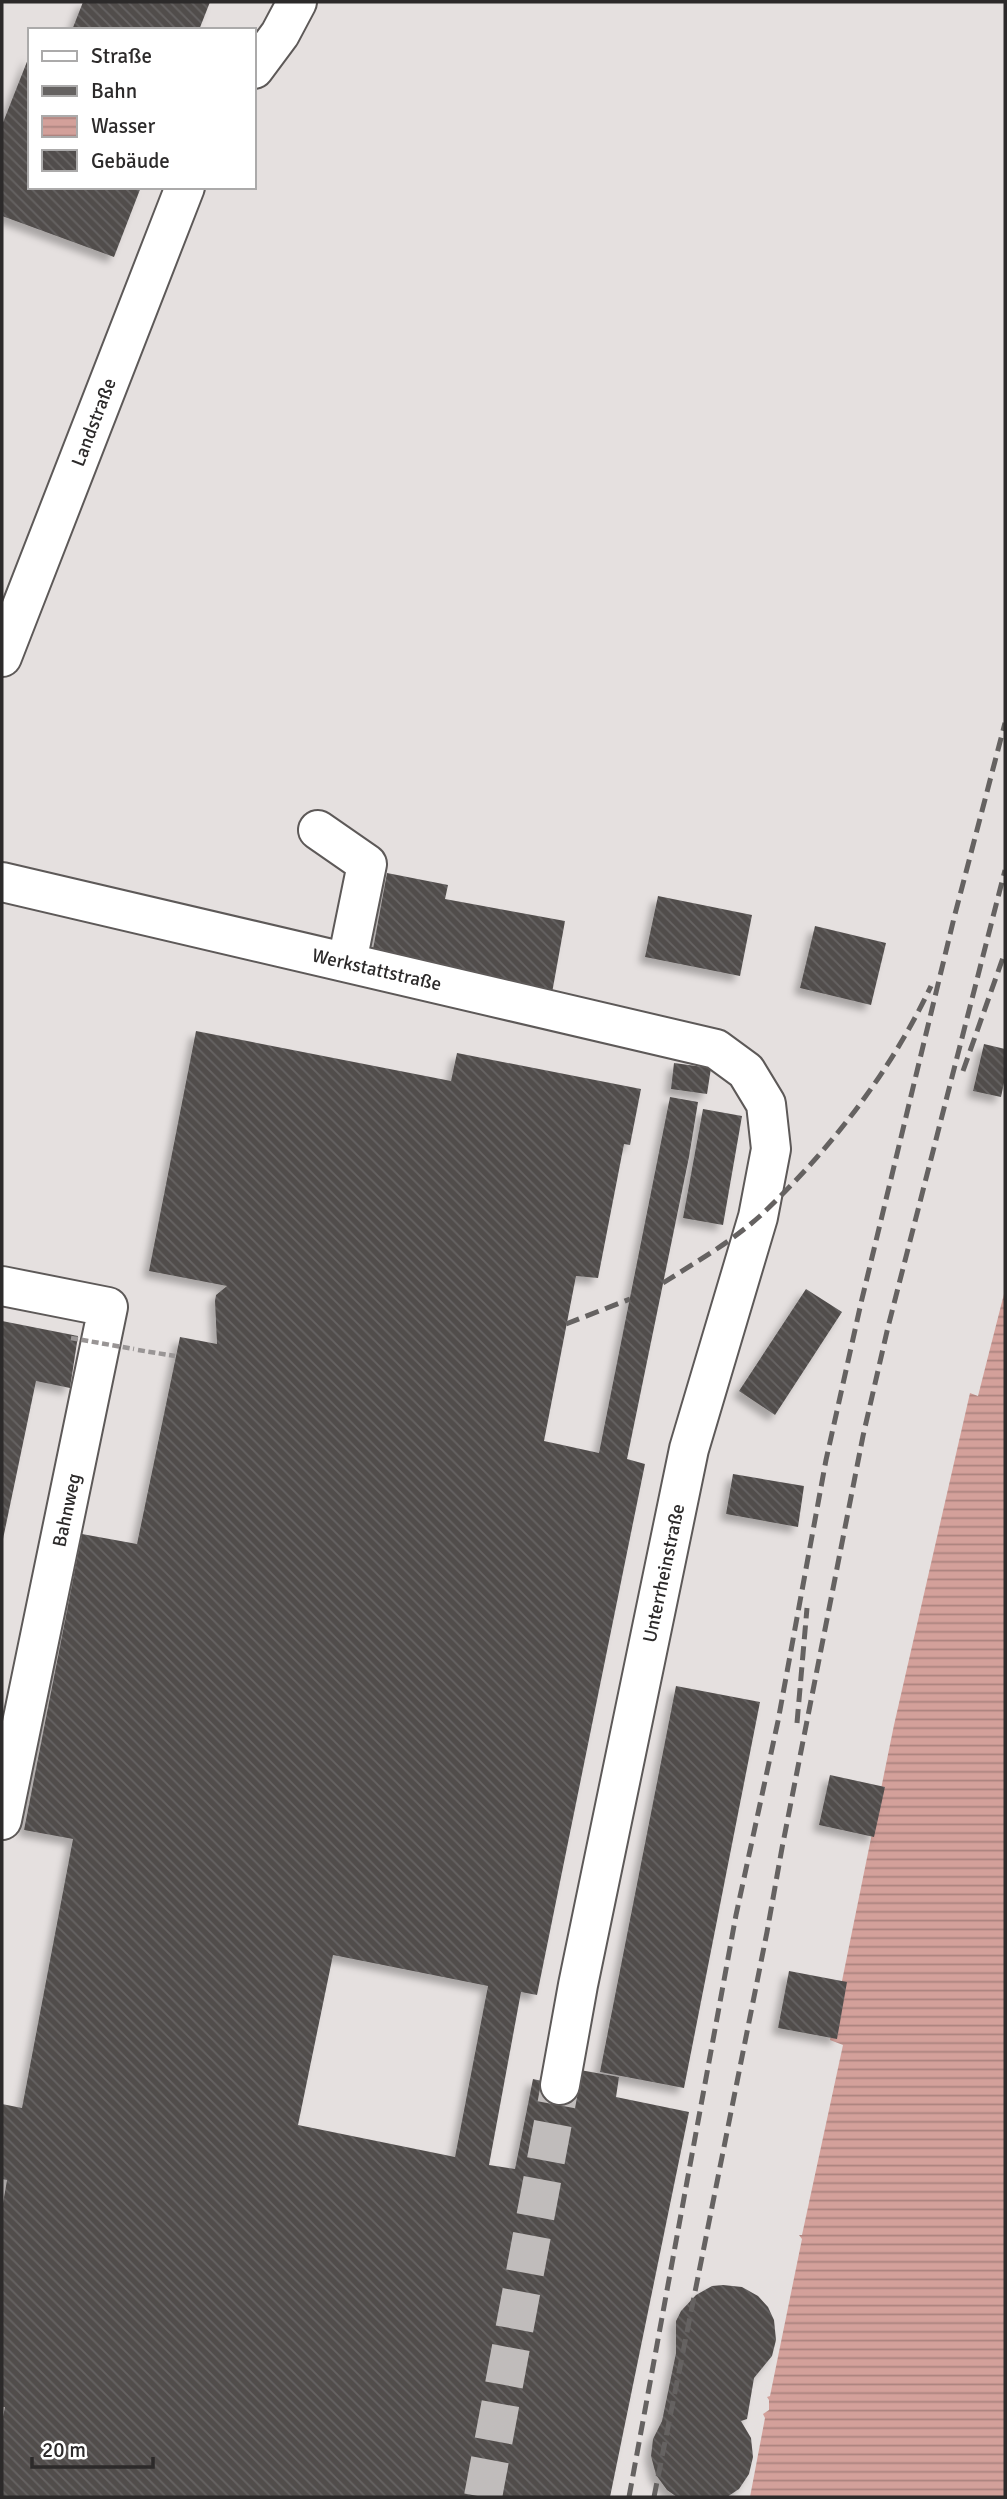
<svg xmlns="http://www.w3.org/2000/svg" width="1007" height="2499" viewBox="0 0 1007 2499" font-family="Signika,sans-serif">
<defs>
<pattern id="water-rules" width="6" height="5" patternUnits="userSpaceOnUse" patternTransform="scale(1.75)"><rect width="6" height="5" fill="#d3a09a"/><path d="M0 2.5h6" fill="none" stroke="#ab837e"/></pattern>
<pattern id="building-back-hatch" width="6" height="6" patternUnits="userSpaceOnUse" patternTransform="scale(1.75)"><rect width="6" height="6" fill="#514d4c"/><path d="M-1 5l2 2M0 0l6 6M5-1l2 2" fill="none" stroke="#676463"/></pattern>
<filter id="shadow"><feDropShadow dx="-6" dy="6" stdDeviation="3.5" flood-color="#0004"/></filter>
</defs>
<rect width="100%" height="100%" fill="#e5e0df"/>
<path fill="url(#water-rules)" d="M 1005,1290 L 1005,2497 L 750,2497 L 765,2418 L 763,2414 L 769,2410 L 769,2400 L 767,2397 L 770,2396 L 802,2239 L 799,2235 L 802,2235 L 843,2045 L 830,2040 L 894,1725 L 970,1393 L 978,1396 Z"/>
<path fill="url(#building-back-hatch)" fill-rule="evenodd" filter="url(#shadow)" d="M 83,2 L 210,2 L 199,30 L 72,30 Z
M 30,54 L 30,187 L 141,187 L 114,257 L 2,216 L 2,125 Z
M 387,873 L 448,885 L 445,899 L 565,921 L 552,993 L 371,960 Z
M 658,896 L 752,915 L 740,976 L 645,957 Z
M 815,926 L 886,943 L 871,1005 L 800,988 Z
M 196,1031 L 451,1081 L 457,1053 L 641,1089 L 630,1145 L 624,1144 L 598,1278 L 576,1276 L 544,1441 L 599,1453 L 670,1097 L 698,1102 L 689,1157 L 627,1459 L 645,1464 L 537,1995 L 521,1992 L 489,2165 L 515,2169 L 533,2079 L 577,2089 L 580,2070 L 619,2077 L 616,2097 L 689,2112 L 610,2497 L 2,2497 L 2,2422 L 5,2407 L 2,2407 L 2,2209 L 7,2180 L 2,2179 L 2,2104 L 22,2108 L 73,1839 L 24,1830 L 82,1534 L 137,1544 L 180,1337 L 217,1344 L 215,1301 L 216,1295 L 227,1286 L 149,1271 ZM 333,1955 L 488,1986 L 455,2157 L 298,2125 Z
M 984,1044 L 1005,1049 L 1005,1078 L 1001,1097 L 973,1091 Z
M 674,1063 L 711,1068 L 707,1094 L 671,1089 Z
M 703,1109 L 742,1116 L 723,1225 L 683,1218 Z
M 806,1289 L 842,1312 L 775,1415 L 739,1391 Z
M 2,1321 L 78,1336 L 70,1388 L 36,1381 L 3,1539 Z
M 733,1474 L 804,1486 L 798,1527 L 726,1514 Z
M 676,1686 L 760,1702 L 684,2088 L 600,2072 Z
M 830,1775 L 885,1787 L 874,1837 L 819,1825 Z
M 789,1971 L 847,1982 L 837,2039 L 778,2028 Z
M 723,2285 L 742,2287 L 758,2296 L 768,2307 L 774,2320 L 776,2340 L 772,2356 L 754,2378 L 747,2419 L 741,2421 L 751,2438 L 753,2457 L 749,2474 L 739,2489 L 727,2497 L 677,2497 L 667,2490 L 656,2475 L 651,2456 L 653,2439 L 662,2421 L 676,2353 L 676,2321 L 681,2311 L 696,2295 L 712,2286 Z"/>
<g fill="none" stroke-linecap="round" stroke-linejoin="round">
<path stroke="#c0bcbb" stroke-width="38" stroke-dasharray="38 19" stroke-linecap="butt" d="M 483,2497 L 560,2085"/>
<defs>
<path id="minor" d="M 254,69 L 280,34 L 297,2
M 2,657 L 185,187
M 318,830 L 367,864 L 347,962
M 2,882 L 716,1049 L 746,1071 L 766,1104 L 771,1149 L 758,1217 L 689,1449 L 578,1985 L 560,2085
M 2,1286 L 108,1307 L 2,1820"/>
</defs>
<use href="#minor" stroke="#5d5958" stroke-width="42"/>
<path stroke="#999595" stroke-width="4.5" stroke-dasharray="7 3.5" stroke-linecap="butt" d="M 138,1350 L 175,1356"/>
<use href="#minor" stroke="#fff" stroke-width="38"/>
<path stroke="#656261" stroke-width="5" stroke-dasharray="14 7" stroke-linecap="butt" d="M 963,1071 L 1005,952
M 663,1283 C 696,1262 731,1242 760,1216 C 830,1150 890,1073 931,986
M 566,1324 L 630,1299
M 797,1723 L 807,1608
M 629,2497 L 736,1915 L 778,1721 L 826,1460 L 861,1303 L 954,918 L 1005,723
M 654,2497 L 767,1932 L 782,1848 L 863,1436 L 888,1327 L 1005,870"/>
<path stroke="#999595" stroke-width="4.5" stroke-dasharray="7 3.5" stroke-linecap="butt" d="M 71,1338 L 134,1349"/>
</g>
<g text-anchor="middle" stroke-width="7" stroke-linejoin="round" paint-order="stroke">
<g font-size="19" fill="#2c2a2a" stroke="#fff">
<text transform="translate(93 422) rotate(-69)" y="7">Landstraße</text>
<text transform="translate(377 969) rotate(13)" y="7">Werkstattstraße</text>
<text transform="translate(66 1510) rotate(-78)" y="7">Bahnweg</text>
<text transform="translate(663 1573) rotate(-78)" y="7">Unterrheinstraße</text>
</g>
</g>
<rect width="1007" height="2499" fill="none" stroke="#2c2a2a" stroke-width="7"/>
<rect x="28" y="28" width="228" height="161" fill="#ffffff" stroke="#abaaaa" stroke-width="2"/>
<rect x="42" y="51" width="35" height="10" fill="#ffffff" stroke="#abaaaa" stroke-width="2"/>
<text x="91" y="63" font-size="21" fill="#2c2a2a">Straße</text>
<rect x="42" y="86" width="35" height="10" fill="#656261" stroke="#abaaaa" stroke-width="2"/>
<text x="91" y="98" font-size="21" fill="#2c2a2a">Bahn</text>
<rect x="42" y="116" width="35" height="21" fill="url(#water-rules)" stroke="#abaaaa" stroke-width="2"/>
<text x="91" y="133" font-size="21" fill="#2c2a2a">Wasser</text>
<rect x="42" y="150" width="35" height="21" fill="url(#building-back-hatch)" stroke="#abaaaa" stroke-width="2"/>
<text x="91" y="168" font-size="21" fill="#2c2a2a">Gebäude</text>
<path d="M32 2457v10h121v-10" fill="none" stroke="#2c2a2a" stroke-width="3.5"/>
<text x="42" y="2457" font-size="21" fill="#2c2a2a" stroke="#ffffff" stroke-width="5" paint-order="stroke">20 m</text>
</svg>
